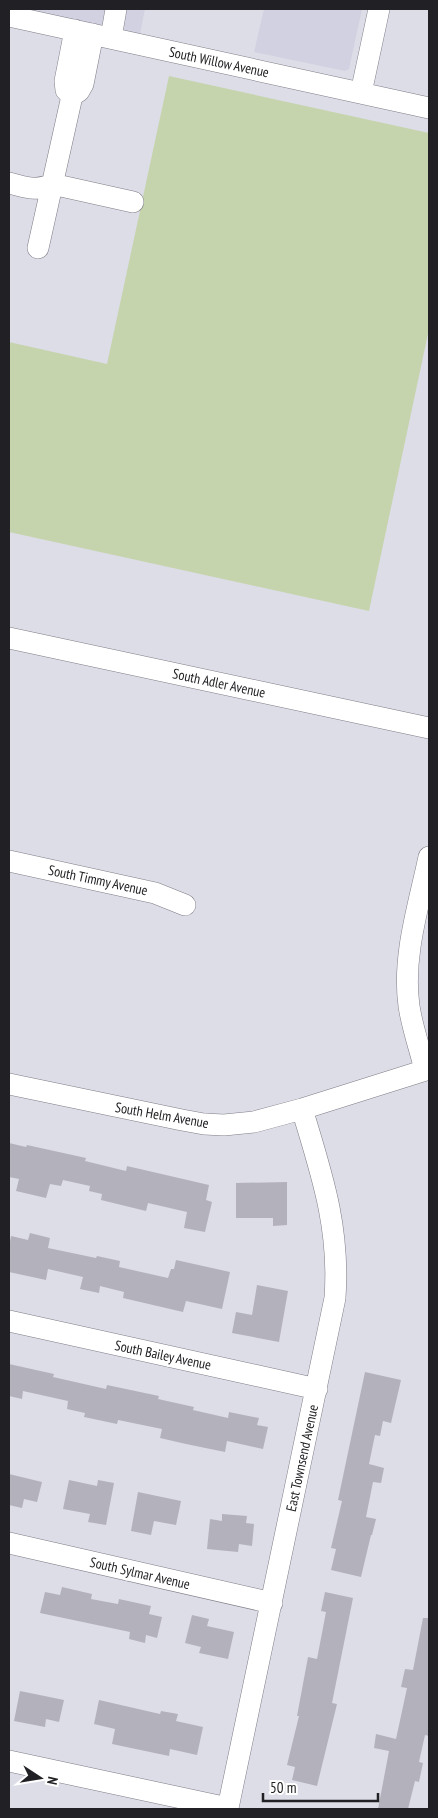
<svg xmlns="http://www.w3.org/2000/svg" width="438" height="1818" viewBox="0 0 438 1818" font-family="'PT Sans Narrow',sans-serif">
<rect width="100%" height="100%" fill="#dddde7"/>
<path fill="#d2d1e2" d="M 25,9 L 145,9 L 140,34 Z
M 264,9 L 362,9 L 349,69 L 345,71 L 254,52 Z"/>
<path fill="#c6d4ae" d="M 169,76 L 429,133 L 429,329 L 369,611 L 9,532 L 9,342 L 107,364 Z"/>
<path fill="#b3b2bc" d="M 9,1143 L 26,1147 L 27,1145 L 86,1158 L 85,1161 L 126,1171 L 127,1166 L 209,1185 L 206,1200 L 212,1202 L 205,1232 L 184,1228 L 187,1212 L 148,1203 L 146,1211 L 101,1200 L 102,1194 L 89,1191 L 90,1186 L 63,1180 L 61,1186 L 50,1184 L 46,1198 L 16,1191 L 19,1179 L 9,1177 Z
M 287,1182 L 287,1225 L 273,1226 L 273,1218 L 236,1218 L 236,1183 Z
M 30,1233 L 50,1238 L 48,1248 L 96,1258 L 97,1256 L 120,1261 L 119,1267 L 168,1278 L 171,1269 L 174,1269 L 176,1260 L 230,1272 L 222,1309 L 186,1301 L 183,1312 L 123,1298 L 124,1292 L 100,1286 L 99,1293 L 80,1289 L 83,1277 L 48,1269 L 46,1280 L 9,1272 L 9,1247 L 11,1236 L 28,1240 Z
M 257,1285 L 288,1291 L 279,1342 L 232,1333 L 236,1312 L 252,1315 Z
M 9,1364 L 54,1374 L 53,1377 L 106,1389 L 107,1385 L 159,1396 L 158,1399 L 194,1407 L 193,1410 L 228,1418 L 229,1412 L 259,1418 L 257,1425 L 268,1427 L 263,1449 L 227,1441 L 225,1452 L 186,1444 L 160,1438 L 162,1429 L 118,1420 L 117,1424 L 84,1417 L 85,1413 L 67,1409 L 68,1401 L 23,1391 L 22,1399 L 9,1396 Z
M 365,1372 L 401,1380 L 391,1423 L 383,1421 L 380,1436 L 375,1435 L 369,1464 L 384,1468 L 381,1483 L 373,1482 L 366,1517 L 376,1519 L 372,1535 L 371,1535 L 361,1577 L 331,1570 L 336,1549 L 331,1548 L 342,1501 L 338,1500 Z
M 9,1474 L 42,1482 L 37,1502 L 24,1499 L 22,1508 L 9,1505 Z
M 69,1480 L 97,1486 L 98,1480 L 114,1483 L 106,1525 L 88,1522 L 90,1514 L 63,1509 Z
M 138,1492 L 181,1501 L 176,1525 L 154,1521 L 151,1535 L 131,1531 Z
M 222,1514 L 247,1516 L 246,1523 L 254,1524 L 252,1546 L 239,1544 L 238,1552 L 207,1549 L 210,1519 L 222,1521 Z
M 62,1587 L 92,1594 L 91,1599 L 118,1604 L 119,1599 L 151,1606 L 149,1614 L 162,1617 L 157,1638 L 146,1635 L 145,1643 L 129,1639 L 130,1632 L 40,1613 L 45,1592 L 60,1595 Z
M 325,1592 L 353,1598 L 332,1703 L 337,1704 L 317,1786 L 292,1780 L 295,1767 L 287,1765 L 299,1716 L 297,1716 L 308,1657 L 317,1659 L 326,1612 L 321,1611 Z
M 192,1615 L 209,1619 L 207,1626 L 234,1632 L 228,1659 L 199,1653 L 201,1647 L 185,1643 Z
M 423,1618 L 429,1618 L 429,1736 L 425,1735 L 419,1762 L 423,1763 L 419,1782 L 415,1781 L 408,1809 L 378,1809 L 389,1751 L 374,1748 L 376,1734 L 396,1739 L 407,1688 L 401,1687 L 405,1669 L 413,1670 Z
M 20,1691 L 64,1700 L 59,1722 L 46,1719 L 45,1727 L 14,1721 Z
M 99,1700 L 160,1714 L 161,1711 L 178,1714 L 176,1721 L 203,1727 L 197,1755 L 170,1749 L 169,1756 L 112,1744 L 115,1729 L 94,1724 Z"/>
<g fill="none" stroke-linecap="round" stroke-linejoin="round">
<defs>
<path id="minor" d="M 9,16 L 429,108
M 111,38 L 116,9
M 361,93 L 379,9
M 72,96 L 66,90 L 65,81 L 75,30
M 9,183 C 26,187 35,192 52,184 L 133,202
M 38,248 L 72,96 L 79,91 L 83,84 L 93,34
M 9,638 L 429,728
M 9,861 L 155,893 L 185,905
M 425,1070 C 420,1049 412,1027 409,1006 C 402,956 419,905 429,857
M 9,1084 L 182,1120 L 204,1124 L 224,1125 L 254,1122 L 302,1109 L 429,1069
M 9,1321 L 317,1389
M 9,1543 L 272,1603
M 9,1761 L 228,1808 L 335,1298 C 340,1228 322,1175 302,1109"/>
</defs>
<use href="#minor" stroke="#7e7d87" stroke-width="22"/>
<use href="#minor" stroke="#fff" stroke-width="21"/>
</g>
<g text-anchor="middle" stroke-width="5" stroke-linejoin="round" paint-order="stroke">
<g font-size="14" fill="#212125" stroke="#fff">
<text transform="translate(219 62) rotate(12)" y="5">South Willow Avenue</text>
<text transform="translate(219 683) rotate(12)" y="5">South Adler Avenue</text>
<text transform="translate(98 880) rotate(12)" y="5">South Timmy Avenue</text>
<text transform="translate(162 1115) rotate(10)" y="5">South Helm Avenue</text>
<text transform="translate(163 1355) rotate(12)" y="5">South Bailey Avenue</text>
<text transform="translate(302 1458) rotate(-78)" y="5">East Townsend Avenue</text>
<text transform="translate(140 1573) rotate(13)" y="5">South Sylmar Avenue</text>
</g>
</g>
<rect width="438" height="1818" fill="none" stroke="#212125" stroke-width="20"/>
<g transform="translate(40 1778) rotate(102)" stroke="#ffffff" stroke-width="4" paint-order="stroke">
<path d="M0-4L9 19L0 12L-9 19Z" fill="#212125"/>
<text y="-8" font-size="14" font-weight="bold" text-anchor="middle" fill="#212125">N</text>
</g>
<path d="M263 1793v8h115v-8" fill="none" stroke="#212125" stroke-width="2.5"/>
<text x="270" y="1793" font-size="15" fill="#212125" stroke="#ffffff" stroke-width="4" paint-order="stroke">50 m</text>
</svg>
